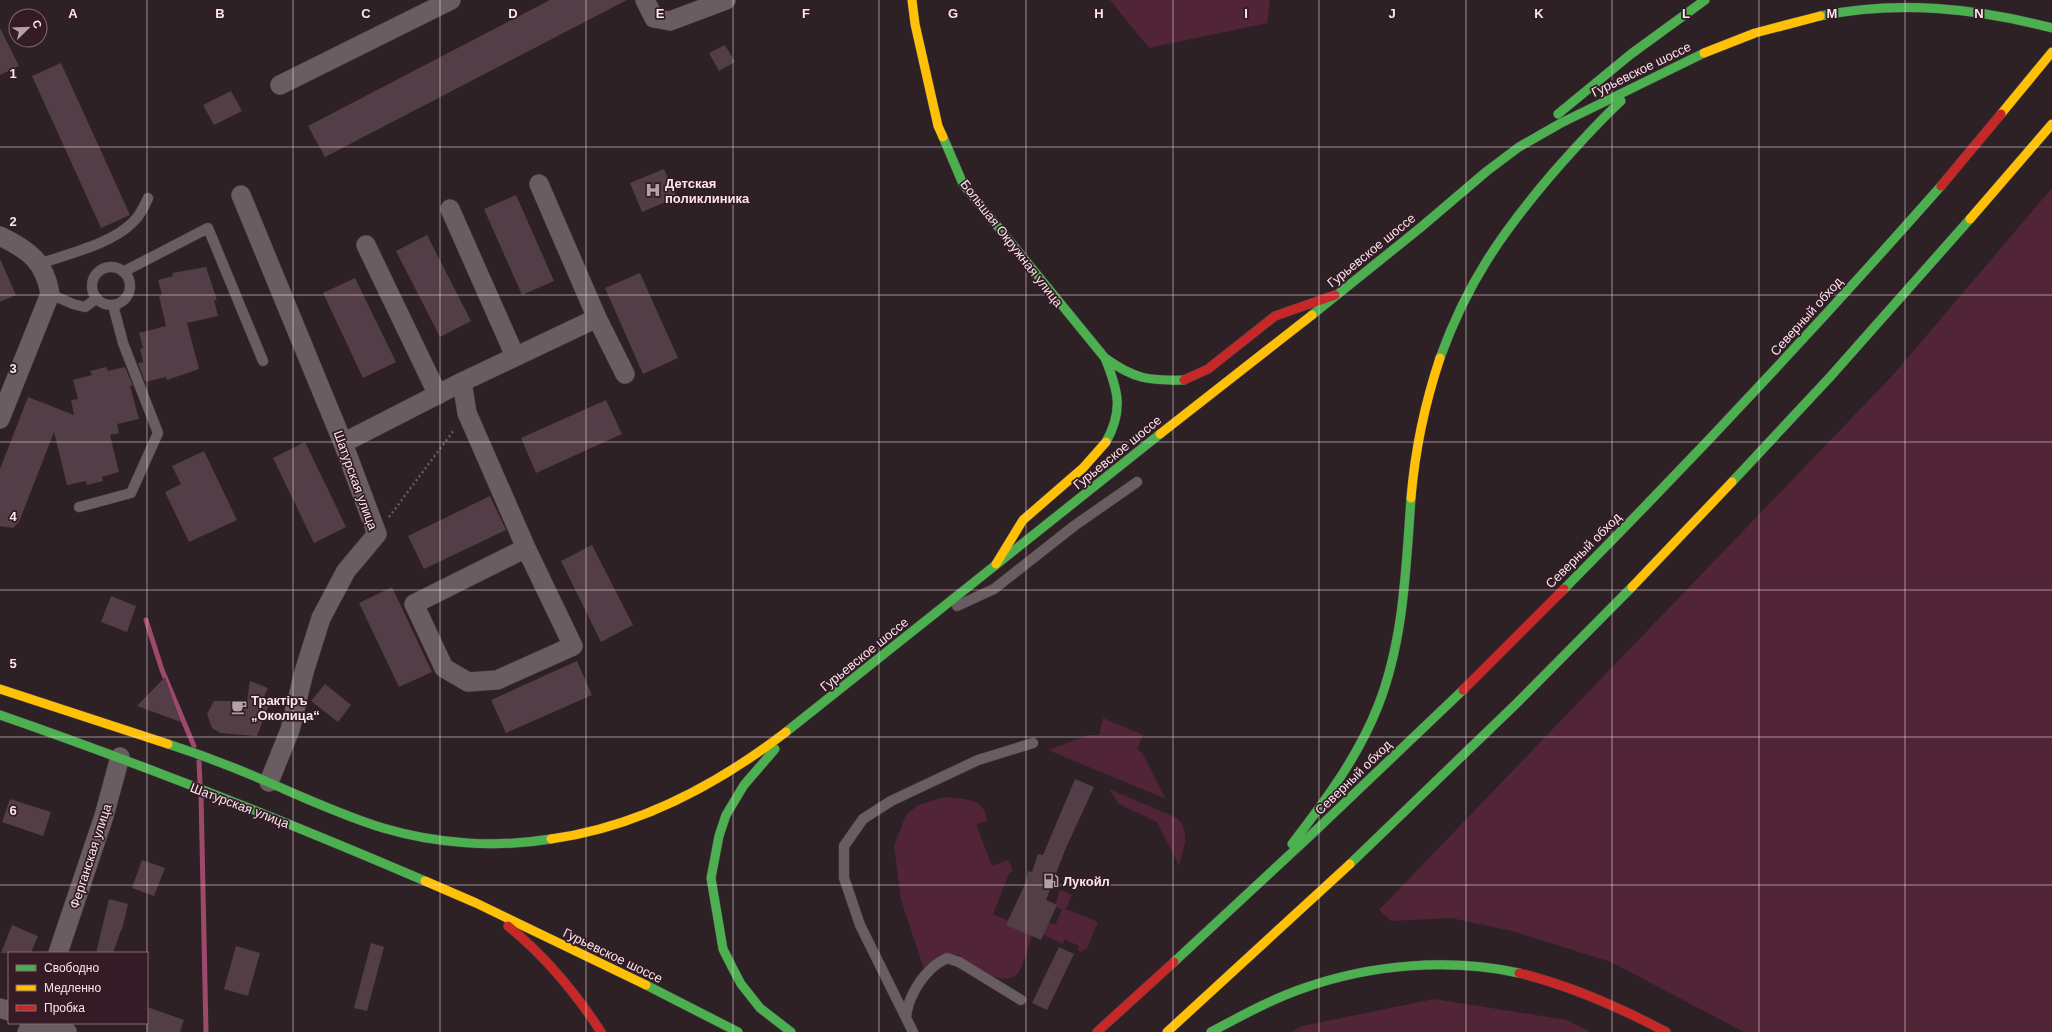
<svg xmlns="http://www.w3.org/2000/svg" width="2052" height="1032" viewBox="0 0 2052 1032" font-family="Arial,sans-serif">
<rect width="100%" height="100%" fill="#2e2126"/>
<path fill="#512437" d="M 1110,0 L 1270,0 L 1267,23 L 1149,48 Z
M 2052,188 L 2052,1032 L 1744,1032 L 1611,962 L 1512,931 L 1451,918 L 1391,921 L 1379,910 L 1893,375 Z
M 1103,718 L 1143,735 L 1137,749 L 1142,753 L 1166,799 L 1048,750 L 1089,735 L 1099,735 Z
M 1109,789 L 1177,818 C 1191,833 1184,846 1179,865 L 1157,822 L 1119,804 Z
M 945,797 C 963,799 986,798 987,821 L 976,824 L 992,866 L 1008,860 L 1013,870 L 1009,874 L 993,914 L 1033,932 C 1029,943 1025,963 1018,973 C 1007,990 968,964 958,954 L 940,968 L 926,975 L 901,900 L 894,846 L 906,815 L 918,805 Z
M 1060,890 L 1072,895 L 1066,909 L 1098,922 L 1087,948 L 1081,952 L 1078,951 L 1079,946 L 1064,939 L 1063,944 L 1042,934 L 1048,922 L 1055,925 L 1062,910 L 1055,906 Z
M 1434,999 L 1567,1020 L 1591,1032 L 1292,1032 L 1302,1026 Z"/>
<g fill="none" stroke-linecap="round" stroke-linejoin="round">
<path stroke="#9d496c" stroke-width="5" d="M 146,620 L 162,670 L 194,746
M 199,761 L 200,783
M 201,795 L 206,1032"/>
</g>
<path fill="#533d46" d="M 550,0 L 627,0 L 325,157 L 308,126 Z
M 0,28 L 19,66 L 0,75 Z
M 725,45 L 735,62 L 719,71 L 709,53 Z
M 61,63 L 130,215 L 101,228 L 32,76 Z
M 231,91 L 242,111 L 214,125 L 203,105 Z
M 664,169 L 677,197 L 642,212 L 630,183 Z
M 516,195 L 554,281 L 522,295 L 484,209 Z
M 427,235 L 471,321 L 440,337 L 396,251 Z
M 0,259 L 16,295 L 0,302 Z
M 206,267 L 217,300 L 214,300 L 218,316 L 187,323 L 199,369 L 167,380 L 166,377 L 145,382 L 138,363 L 143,362 L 140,349 L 143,348 L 139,333 L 166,326 L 159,296 L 162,295 L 158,280 L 173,276 L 172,273 Z
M 640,273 L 678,358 L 643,374 L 605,288 Z
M 355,278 L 396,362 L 363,378 L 323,293 Z
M 106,367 L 108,371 L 125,367 L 133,386 L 130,386 L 139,419 L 117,424 L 119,433 L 110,435 L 119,472 L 102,477 L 103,481 L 87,485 L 86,481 L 67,485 L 54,432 L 19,522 L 13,528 L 0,526 L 0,469 L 28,397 L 74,415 L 71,400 L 78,399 L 73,380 L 92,375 L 90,371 Z
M 606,400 L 622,434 L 536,473 L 521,438 Z
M 305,442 L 346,527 L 314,543 L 273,458 Z
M 204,451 L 237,520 L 189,542 L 165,492 L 181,484 L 172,466 Z
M 490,496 L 506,530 L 424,569 L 408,536 Z
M 592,545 L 633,625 L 601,642 L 561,561 Z
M 392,587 L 432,672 L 399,687 L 359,603 Z
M 111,596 L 136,606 L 127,632 L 101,622 Z
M 577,661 L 592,695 L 506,733 L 491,700 Z
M 165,677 L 181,722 L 137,706 Z
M 250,681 L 268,688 L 264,697 L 271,700 L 257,736 L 220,733 L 212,728 L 207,714 L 214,701 L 247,701 Z
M 325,684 L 351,705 L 338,722 L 311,701 Z
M 1075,779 L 1094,787 L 1065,850 L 1046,900 L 1057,905 L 1041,940 L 1006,925 L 1025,884 L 1028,871 L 1032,872 L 1038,854 L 1043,855 Z
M 10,799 L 51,812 L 43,836 L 2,822 Z
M 142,860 L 165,868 L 154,896 L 132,888 Z
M 109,899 L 128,904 L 122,930 L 121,930 L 113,953 L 96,953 Z
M 12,925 L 38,936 L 31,953 L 1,953 Z
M 371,943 L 384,947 L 367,1011 L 354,1008 Z
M 236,946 L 260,953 L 248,996 L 224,989 Z
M 1059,947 L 1074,954 L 1047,1010 L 1032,1003 Z
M 147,1007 L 184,1020 L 180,1032 L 147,1032 Z"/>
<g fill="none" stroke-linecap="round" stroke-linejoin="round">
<defs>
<path id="lane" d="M 39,264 C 67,254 112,244 133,222 C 140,216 144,207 148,198
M92 286a19 19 0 1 1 38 0a19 19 0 1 1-38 0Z
M 123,272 L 208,228 L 263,361
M 50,294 L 73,304 L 85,307 L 97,298
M 79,507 L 131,493 L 158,433 L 123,343 L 113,305
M 957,606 L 994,589 L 1074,526 L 1137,482
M 906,1018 C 907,1001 918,981 931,969 C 935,964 942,961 947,958 L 959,962 L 1021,1000
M 913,1032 L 860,925 L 844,878 L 844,846 L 863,819 L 891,801 L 978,760 L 1033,743"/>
<path id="street" d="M 645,0 L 654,18 L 670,21 L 726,0
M 280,85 L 451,0
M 539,184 L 597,318 L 625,374
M 241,195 L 343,443 L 377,534 L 346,571 L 321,618 L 304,672 L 290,730 L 269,782
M 450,209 L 515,356
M 0,236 C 29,250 45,262 50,294 L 0,419
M 366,245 L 438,395
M 462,382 L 467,413 L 526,548 L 573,646 L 497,680 L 468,682 L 444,668 L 414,604 L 526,548
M 343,443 L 462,382 L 597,318
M 58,953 L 104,816 L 120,757
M 0,1008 L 9,1011
M 43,1023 L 67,1032
M 27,1032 L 32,1023"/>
<path id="fast" d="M 1820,16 C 1899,0 1975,8 2052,28
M 1558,114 L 1631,54 L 1705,0
M 943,137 L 963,184 L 1105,358 C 1134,379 1149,381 1184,380
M 1312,315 L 1420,228 L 1487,171 L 1519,147 L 1561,123 L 1704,53
M 1105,358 C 1118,390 1124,410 1106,442
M 1440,358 C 1467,283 1501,234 1552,174 C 1574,149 1596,124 1621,101
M 1732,482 L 1830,377 L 1970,219
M 1564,589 C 1694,458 1819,324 1941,186
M 0,715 C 144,765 285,821 425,881
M 786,732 L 1160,434
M 168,744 C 202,755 236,768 270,783 C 307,799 344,816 383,828 C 437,844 496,848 551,839
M 775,749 L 744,785 L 726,815 L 719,836 L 711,878 L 723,949 L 732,967 L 741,984 L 760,1008 L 791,1032
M 1292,844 C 1325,801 1358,757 1378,706 C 1404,640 1406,567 1411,498
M 1350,864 L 1518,702 L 1632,587
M 1174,962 L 1313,833 L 1463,690
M 646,985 L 738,1032
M 1211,1032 C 1241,1016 1272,999 1304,988 C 1372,964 1449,958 1519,973"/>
<path id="slow" d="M 912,0 L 915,24 L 938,126 L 943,137
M 1704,53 L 1755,33 L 1820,16
M 2001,114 L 2052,52
M 1970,219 L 2052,124
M 1160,434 L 1312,315
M 1411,498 C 1415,450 1425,403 1440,358
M 996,564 L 1023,520 L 1083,468 L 1106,442
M 1632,587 L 1732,482
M 0,689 L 168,744
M 551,839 C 638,827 717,785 786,732
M 425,881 L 476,903 L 646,985
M 1167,1032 L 1350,864"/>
<path id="jam" d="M 1941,186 L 2001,114
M 1184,380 L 1208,369 L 1275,316 L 1335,295
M 1463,690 L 1564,589
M 508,926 C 545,956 575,992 601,1032
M 1519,973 C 1572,986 1619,1007 1666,1032
M 1097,1032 L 1174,962"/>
</defs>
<use href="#lane" stroke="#4b3f43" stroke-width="11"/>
<use href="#street" stroke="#4b3f43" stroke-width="20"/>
<use href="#fast" stroke="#4b3f43" stroke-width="10"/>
<use href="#slow" stroke="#4b3f43" stroke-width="10"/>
<use href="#jam" stroke="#4b3f43" stroke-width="10"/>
<path stroke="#64595d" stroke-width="2.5" stroke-dasharray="2 3" stroke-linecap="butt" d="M 389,517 L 454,430"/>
<use href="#lane" stroke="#695d62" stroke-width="10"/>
<use href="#street" stroke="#695d62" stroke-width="19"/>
<use href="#fast" stroke="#4caf50" stroke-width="9"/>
<use href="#slow" stroke="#ffc107" stroke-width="9"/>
<use href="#jam" stroke="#c62828" stroke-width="9"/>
</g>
<path fill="none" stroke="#f9e7ed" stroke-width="1" stroke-opacity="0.55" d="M 147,0 L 147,953M 293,0 L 293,1032M 440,0 L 440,1032M 586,0 L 586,1032M 733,0 L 733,1032M 879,0 L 879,1032M 1026,0 L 1026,1032M 1173,0 L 1173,1032M 1319,0 L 1319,1032M 1466,0 L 1466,1032M 1612,0 L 1612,1032M 1759,0 L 1759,1032M 1905,0 L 1905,1032M 0,147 L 2052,147M 0,295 L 2052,295M 0,442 L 2052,442M 0,590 L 2052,590M 0,737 L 2052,737M 0,885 L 2052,885M 147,1023 L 147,1032"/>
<defs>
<symbol id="hospital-bare" viewBox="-9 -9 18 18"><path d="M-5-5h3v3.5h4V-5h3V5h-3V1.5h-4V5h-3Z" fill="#b2a2a7" stroke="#341b25" stroke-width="2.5" paint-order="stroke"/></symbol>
<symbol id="cafe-bare" viewBox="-9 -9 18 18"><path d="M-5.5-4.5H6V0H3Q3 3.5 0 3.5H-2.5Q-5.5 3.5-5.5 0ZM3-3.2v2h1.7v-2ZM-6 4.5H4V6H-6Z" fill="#b2a2a7" stroke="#341b25" stroke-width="2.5" paint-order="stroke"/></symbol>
<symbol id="fuel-bare" viewBox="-9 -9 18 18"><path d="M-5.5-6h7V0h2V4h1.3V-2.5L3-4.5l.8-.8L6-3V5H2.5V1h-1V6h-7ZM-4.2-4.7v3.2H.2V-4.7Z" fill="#b2a2a7" stroke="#341b25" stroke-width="2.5" paint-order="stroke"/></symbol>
</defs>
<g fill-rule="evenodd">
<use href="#hospital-bare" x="642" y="179" width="22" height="22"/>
<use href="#cafe-bare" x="228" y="696" width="22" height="22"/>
<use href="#fuel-bare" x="1040" y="870" width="22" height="22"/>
</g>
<g text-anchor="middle" stroke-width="3.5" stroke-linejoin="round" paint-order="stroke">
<g font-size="13" fill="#f9e7ed" stroke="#341b25">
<text transform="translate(1641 69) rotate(-26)" y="5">Гурьевское шоссе</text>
<text transform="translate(1012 243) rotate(52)" y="5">Большая Окружная улица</text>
<text transform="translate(1371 250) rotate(-39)" y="5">Гурьевское шоссе</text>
<text transform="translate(1806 316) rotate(-48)" y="5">Северный обход</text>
<text transform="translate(1117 452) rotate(-39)" y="5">Гурьевское шоссе</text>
<text transform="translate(356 480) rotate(70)" y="5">Шатурская улица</text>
<text transform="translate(1583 550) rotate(-45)" y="5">Северный обход</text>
<text transform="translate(864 654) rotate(-39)" y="5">Гурьевское шоссе</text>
<text transform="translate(1353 777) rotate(-44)" y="5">Северный обход</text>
<text transform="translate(240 805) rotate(21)" y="5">Шатурская улица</text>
<text transform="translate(90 856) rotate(-72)" y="5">Ферганская улица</text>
<text transform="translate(613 955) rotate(26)" y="5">Гурьевское шоссе</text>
</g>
<g font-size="13" font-weight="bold" fill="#f9e7ed" stroke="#341b25" text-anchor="start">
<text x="665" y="188">Детская<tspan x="665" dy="15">поликлиника</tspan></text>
<text x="251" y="705">Трактiръ<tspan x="251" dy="15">„Околица“</tspan></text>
<text x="1063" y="886">Лукойл</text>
</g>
</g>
<g font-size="13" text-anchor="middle" font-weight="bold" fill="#f9e7ed" stroke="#341b25" stroke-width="3.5" stroke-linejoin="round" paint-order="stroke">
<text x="73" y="18">A</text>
<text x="220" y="18">B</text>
<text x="366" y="18">C</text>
<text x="513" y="18">D</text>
<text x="660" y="18">E</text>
<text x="806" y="18">F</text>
<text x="953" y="18">G</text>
<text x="1099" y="18">H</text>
<text x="1246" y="18">I</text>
<text x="1392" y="18">J</text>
<text x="1539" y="18">K</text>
<text x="1686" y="18">L</text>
<text x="1832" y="18">M</text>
<text x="1979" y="18">N</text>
<text x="13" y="78">1</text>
<text x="13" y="226">2</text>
<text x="13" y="373">3</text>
<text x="13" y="521">4</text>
<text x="13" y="668">5</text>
<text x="13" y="815">6</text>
</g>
<rect x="8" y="952" width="140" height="72" fill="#341b25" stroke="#836d75"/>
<rect x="16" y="965" width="20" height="6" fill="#4caf50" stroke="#836d75"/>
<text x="44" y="972" font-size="12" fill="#f9e7ed">Свободно</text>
<rect x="16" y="985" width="20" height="6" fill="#ffc107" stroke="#836d75"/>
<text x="44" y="992" font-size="12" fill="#f9e7ed">Медленно</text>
<rect x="16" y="1005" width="20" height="6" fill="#c62828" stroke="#836d75"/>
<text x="44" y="1012" font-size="12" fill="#f9e7ed">Пробка</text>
<g transform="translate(28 28) rotate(67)"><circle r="19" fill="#341b25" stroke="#836d75"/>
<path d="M0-3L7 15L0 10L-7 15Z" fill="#b2a2a7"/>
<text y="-6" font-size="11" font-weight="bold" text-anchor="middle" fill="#f9e7ed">С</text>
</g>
</svg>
